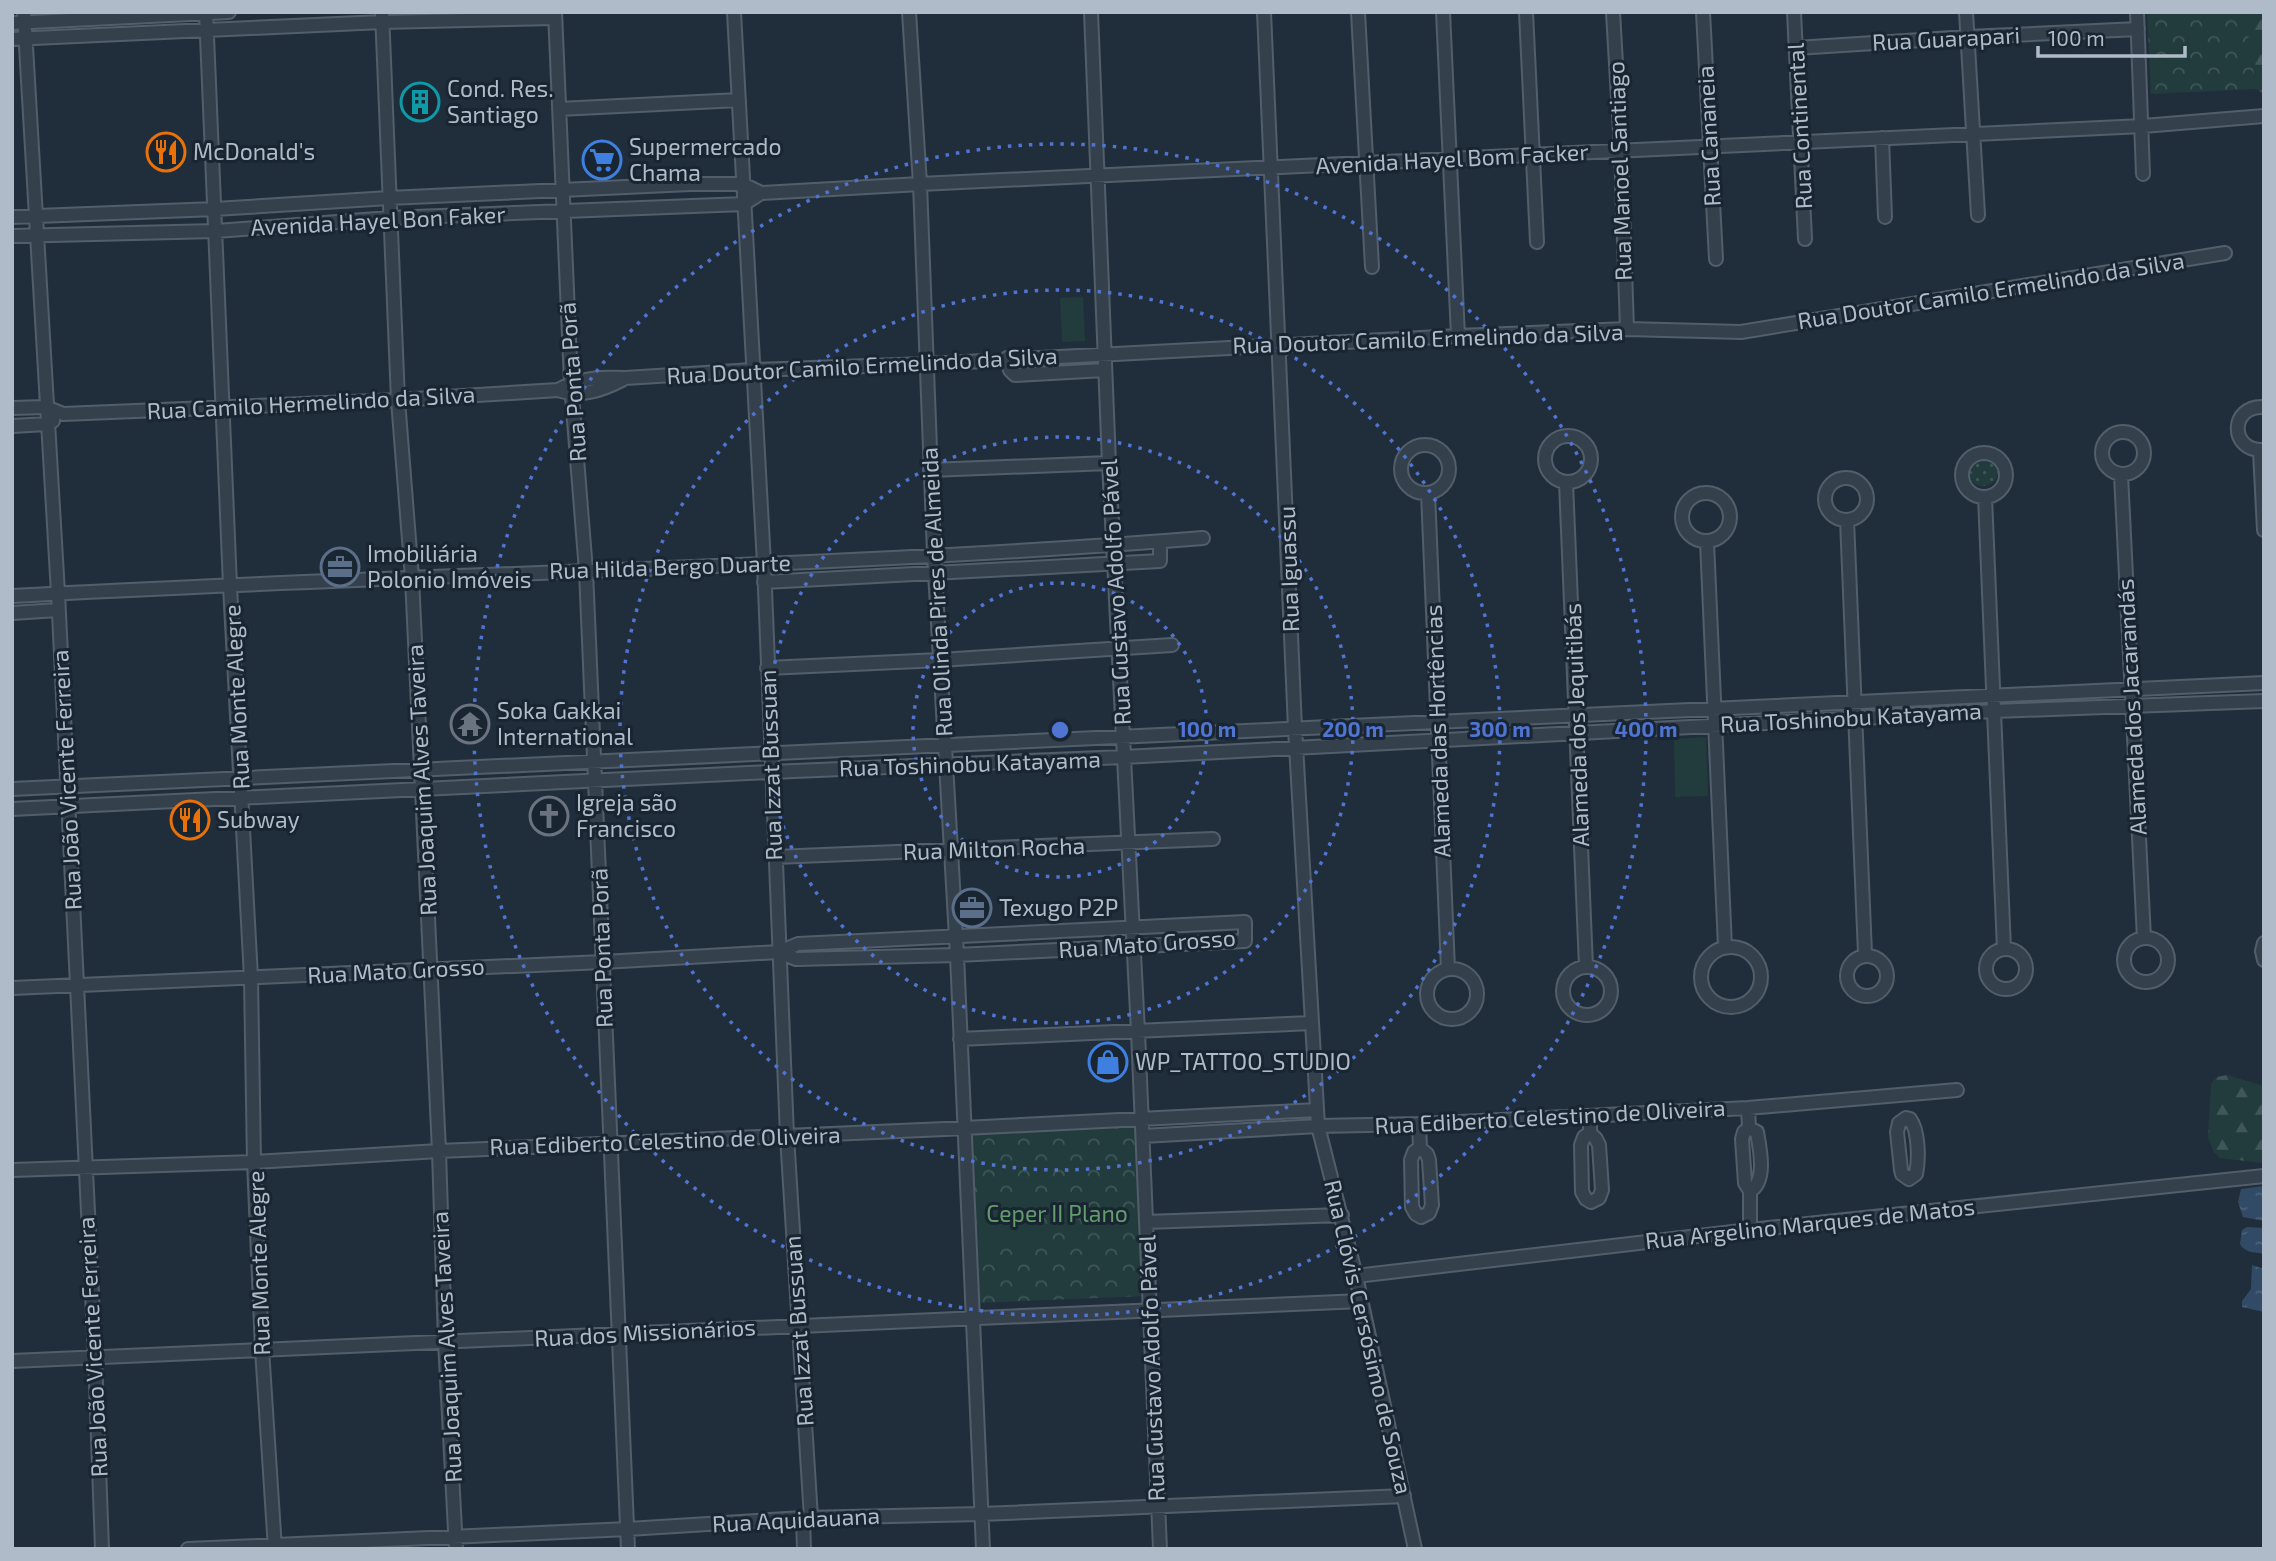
<svg xmlns="http://www.w3.org/2000/svg" width="2276" height="1561" viewBox="0 0 2276 1561" font-family="'Exo 2',sans-serif">
<defs>
<pattern id="grass-dots" width="8" height="8" patternUnits="userSpaceOnUse" patternTransform="scale(1.75)"><rect width="8" height="8" fill="#223c3d"/><path d="M2 2h.1M6 6h.1" fill="none" stroke="#405658" stroke-width="1.8" stroke-linecap="round"/></pattern>
<pattern id="forest-firs" width="22" height="20" patternUnits="userSpaceOnUse" patternTransform="scale(1.75)"><rect width="22" height="20" fill="#223c3d"/><path d="M5 1l3.5 6h-7zM16 11l3.5 6h-7z" fill="#405658"/></pattern>
<pattern id="park-crowns" width="20" height="18" patternUnits="userSpaceOnUse" patternTransform="scale(1.75)"><rect width="20" height="18" fill="#223c3d"/><path d="M2 6a3 3 0 1 1 6 0M12 15a3 3 0 1 1 6 0" fill="none" stroke="#405658"/></pattern>
<pattern id="water-ripples" width="26" height="14" patternUnits="userSpaceOnUse" patternTransform="scale(1.75)"><rect width="26" height="14" fill="#314b66"/><path d="M2 4q2-2 4 0t4 0M15 11q2-2 4 0t4 0" fill="none" stroke="#4c637a"/></pattern>
</defs>
<rect width="100%" height="100%" fill="#202e3c"/>
<path fill="url(#grass-dots)" d="M1968 471a15 15 0 1 1 30 0a15 15 0 1 1-30 0Z"/>
<path fill="url(#forest-firs)" d="M 2245,12 L 2264,12 L 2264,94 L 2256,89 Z
M 2227,1075 L 2264,1086 L 2264,1163 L 2220,1158 L 2213,1151 L 2208,1137 L 2211,1084 L 2217,1077 Z"/>
<path fill="url(#park-crowns)" d="M 2147,12 L 2245,12 L 2256,89 L 2151,94 Z
M 1137,1127 L 1145,1296 L 976,1303 L 969,1132 Z"/>
<path fill="#223c3d" d="M 1083,297 L 1085,341 L 1062,342 L 1060,298 Z
M 1706,737 L 1708,796 L 1675,797 L 1674,739 Z
M 1035,1192 L 1037,1243 L 983,1245 L 982,1194 Z"/>
<path fill="url(#water-ripples)" d="M 2264,1186 L 2264,1221 L 2243,1217 L 2238,1202 L 2241,1189 Z
M 2247,1227 L 2264,1228 L 2264,1254 C 2254,1252 2245,1253 2240,1244 L 2242,1230 Z
M 2252,1265 L 2264,1269 L 2264,1312 L 2242,1307 L 2242,1301 L 2251,1289 Z"/>
<g fill="none" stroke-linecap="round" stroke-linejoin="round">
<defs>
<path id="minor" d="M 24,12 L 58,593 L 95,1356 L 102,1549
M 206,12 L 230,586 L 251,978 L 254,1162 L 262,1349 L 275,1549
M 382,12 L 398,400 L 412,578 L 439,1151 L 445,1341 L 456,1549
M 555,12 L 571,383 L 586,571 L 628,1549
M 734,12 L 764,564 L 787,1136 L 811,1518
M 909,12 L 920,184 L 934,555 L 957,955 L 983,1549
M 1091,12 L 1109,463 L 1138,1032 L 1160,1549
M 1264,12 L 1295,728 L 1318,1126 L 1356,1276 L 1415,1549
M 1358,12 L 1372,267
M 1443,12 L 1458,336
M 1526,12 L 1537,242
M 1613,12 L 1621,150 L 1627,329
M 1703,12 L 1716,259
M 1794,12 L 1805,239
M 1966,12 L 1978,215
M 2137,12 L 2143,174
M 12,23 L 229,12
M 12,39 L 382,22 L 555,18
M 1796,48 L 1968,37 L 2138,29
M 559,109 L 739,100
M 1882,138 L 1885,217
M 744,204 L 761,193 L 920,184 L 2143,126 L 2264,116
M 12,217 L 215,209 L 389,198 L 690,184 L 743,184 L 761,193
M 12,236 L 216,231 L 390,218 L 744,204
M 1007,358 L 1010,370 L 1015,375 L 1105,370
M 558,390 C 579,378 601,377 625,378 L 753,370 L 926,364 L 1458,336 L 1627,329 L 1741,332 L 2225,253
M 2264,407 C 2229,405 2229,452 2264,450
M 12,408 L 46,407 L 63,414 L 398,400 L 558,390 C 581,398 602,390 622,380
M 12,426 L 47,424 L 53,421
M2102 453a21 21 0 1 1 42 0a21 21 0 1 1-42 0Z
M1545 459a23 23 0 1 1 46 0a23 23 0 1 1-46 0Z
M1401 469a24 24 0 1 1 48 0a24 24 0 1 1-48 0Z
M 2260,451 L 2264,530
M1962 475a22 22 0 1 1 44 0a22 22 0 1 1-44 0Z
M 930,470 L 1109,463
M 2121,475 L 2144,938
M1825 499a21 21 0 1 1 42 0a21 21 0 1 1-42 0Z
M 1566,482 L 1586,967
M 1428,493 L 1448,969
M1682 517a24 24 0 1 1 48 0a24 24 0 1 1-48 0Z
M 1985,497 L 2004,949
M 1847,520 L 1865,954
M 1707,542 L 1725,947
M 764,582 L 1160,561 L 1160,542
M 12,596 C 409,573 807,570 1203,538
M 12,613 L 58,610
M 767,668 L 940,660 L 1172,645
M 12,789 L 2264,683
M 12,809 L 771,772 L 1124,757 L 1995,711 L 2264,701
M 775,857 L 1213,839
M2124 960a22 22 0 1 1 44 0a22 22 0 1 1-44 0Z
M 2264,943 L 2262,951 L 2264,960
M1701 977a30 30 0 1 1 60 0a30 30 0 1 1-60 0Z
M1986 969a20 20 0 1 1 40 0a20 20 0 1 1-40 0Z
M1847 976a20 20 0 1 1 40 0a20 20 0 1 1-40 0Z
M1563 991a24 24 0 1 1 48 0a24 24 0 1 1-48 0Z
M1427 994a25 25 0 1 1 50 0a25 25 0 1 1-50 0Z
M 12,988 L 603,962 L 779,952 L 798,944 L 1245,922 L 1245,941 L 957,955 L 796,959 L 779,952
M 960,1039 L 1311,1023
M 1748,1108 L 1749,1128 L 1744,1132 L 1742,1139 L 1745,1183 L 1750,1191 L 1750,1230
M 1590,1117 L 1590,1133 L 1596,1139 L 1599,1145 L 1602,1190 L 1599,1198 L 1591,1202 L 1586,1199 L 1582,1192 L 1581,1145 L 1584,1137 L 1590,1133
M 1906,1118 L 1910,1119 C 1919,1131 1919,1160 1916,1174 L 1909,1179 L 1902,1174 L 1901,1170 L 1897,1132 L 1899,1123 Z
M 1419,1124 L 1420,1148 L 1427,1154 L 1429,1160 L 1432,1205 L 1429,1213 L 1421,1217 L 1416,1214 L 1412,1207 L 1411,1160 L 1414,1152 L 1420,1148
M 1749,1128 L 1757,1132 C 1760,1149 1767,1182 1750,1191
M 1143,1136 L 1318,1126 L 1419,1124 L 1748,1108 L 1957,1090
M 12,1170 L 254,1162 L 439,1151 L 945,1129 L 1317,1110
M 1146,1222 L 1342,1215
M 1356,1276 L 1750,1230 L 2264,1176
M 12,1361 L 1362,1301
M 803,1518 L 804,1549
M 188,1549 L 628,1529 L 803,1518 L 981,1514 L 1404,1496"/>
</defs>
<use href="#minor" stroke="#525e6a" stroke-width="16"/>
<use href="#minor" stroke="#34404c" stroke-width="12"/>
</g>
<g fill="none" stroke="#5074d2" stroke-width="3.5" stroke-dasharray="3.5 7">
<circle cx="1060" cy="730" r="147"/>
<circle cx="1060" cy="730" r="293"/>
<circle cx="1060" cy="730" r="440"/>
<circle cx="1060" cy="730" r="586"/>
</g>
<defs>
<symbol id="building-ring" viewBox="-11 -11 22 22"><circle r="9.5" fill="#192531" stroke="#0f9aa8" stroke-width="1.5"/><path d="M-4-6H4V6H1V3H-1V6H-4ZM-2.5-4.3h1.7v1.8h-1.7ZM.8-4.3h1.7v1.8H.8ZM-2.5-1h1.7V.8h-1.7ZM.8-1h1.7V.8H.8Z" fill="#0f9aa8"/></symbol>
<symbol id="restaurant-ring" viewBox="-11 -11 22 22"><circle r="9.5" fill="#192531" stroke="#e8710a" stroke-width="1.5"/><path d="M-5-6h1v4h1v-4h1v4h1v-4h1v5L-1.5 .5V6h-2V.5L-5-1ZM5-6V6H3V1.5H1.5Q1.5-4 5-6Z" fill="#e8710a"/></symbol>
<symbol id="supermarket-ring" viewBox="-11 -11 22 22"><circle r="9.5" fill="#192531" stroke="#3f7fe0" stroke-width="1.5"/><path d="M-6-5.5h2.5l.6 2H6L4.5 2H-2.5L-4.4-4H-6ZM-1.5 3.2a1.3 1.3 0 1 0 .1 0ZM3 3.2a1.3 1.3 0 1 0 .1 0Z" fill="#3f7fe0"/></symbol>
<symbol id="office-ring" viewBox="-11 -11 22 22"><circle r="9.5" fill="#192531" stroke="#5c6f8a" stroke-width="1.5"/><path d="M-6-3h4V-5.5h4V-3h4V5H-6ZM-1-4.5V-3h2v-1.5ZM-6 0V1H6V0Z" fill="#5c6f8a"/></symbol>
<symbol id="temple-ring" viewBox="-11 -11 22 22"><circle r="9.5" fill="#192531" stroke="#6b7280" stroke-width="1.5"/><path d="M0-6L5-2H3V0L6.5 2.5H4V6H1.5V3h-3V6H-4V2.5H-6.5L-3 0V-2H-5Z" fill="#6b7280"/></symbol>
<symbol id="church-ring" viewBox="-11 -11 22 22"><circle r="9.5" fill="#192531" stroke="#6b7280" stroke-width="1.5"/><path d="M-1.2-6h2.4v3.5h3.3v2.4h-3.3V6h-2.4V-.1h-3.3v-2.4h3.3Z" fill="#6b7280"/></symbol>
<symbol id="shop-ring" viewBox="-11 -11 22 22"><circle r="9.5" fill="#192531" stroke="#3f7fe0" stroke-width="1.5"/><path d="M-5-2.5h2.3a2.7 3.5 0 0 1 5.4 0H5L5.5 6h-11ZM-1.5-2.5h3a1.5 2.3 0 0 0-3 0Z" fill="#3f7fe0"/></symbol>
</defs>
<g fill-rule="evenodd">
<use href="#building-ring" x="398" y="80" width="44" height="44"/>
<use href="#restaurant-ring" x="144" y="130" width="44" height="44"/>
<use href="#supermarket-ring" x="580" y="138" width="44" height="44"/>
<use href="#office-ring" x="318" y="545" width="44" height="44"/>
<use href="#temple-ring" x="448" y="702" width="44" height="44"/>
<use href="#church-ring" x="527" y="794" width="44" height="44"/>
<use href="#restaurant-ring" x="168" y="798" width="44" height="44"/>
<use href="#office-ring" x="950" y="886" width="44" height="44"/>
<use href="#shop-ring" x="1086" y="1040" width="44" height="44"/>
</g>
<g text-anchor="middle" stroke-width="6" stroke-linejoin="round" paint-order="stroke">
<g font-size="23" fill="#afbbc8" stroke="#192531">
<text transform="translate(1946 39) rotate(-3)" y="8">Rua Guarapari</text>
<text transform="translate(1800 126) rotate(-93)" y="8">Rua Continental</text>
<text transform="translate(1709 136) rotate(-93)" y="8">Rua Cananeia</text>
<text transform="translate(1452 159) rotate(-3)" y="8">Avenida Hayel Bom Facker</text>
<text transform="translate(1620 171) rotate(-92)" y="8">Rua Manoel Santiago</text>
<text transform="translate(378 221) rotate(-3)" y="8">Avenida Hayel Bon Faker</text>
<text transform="translate(1991 291) rotate(-9)" y="8">Rua Doutor Camilo Ermelindo da Silva</text>
<text transform="translate(1428 339) rotate(-2)" y="8">Rua Doutor Camilo Ermelindo da Silva</text>
<text transform="translate(862 366) rotate(-3)" y="8">Rua Doutor Camilo Ermelindo da Silva</text>
<text transform="translate(573 382) rotate(-94)" y="8">Rua Ponta Porã</text>
<text transform="translate(311 403) rotate(-3)" y="8">Rua Camilo Hermelindo da Silva</text>
<text transform="translate(670 567) rotate(-2)" y="8">Rua Hilda Bergo Duarte</text>
<text transform="translate(1289 569) rotate(-92)" y="8">Rua Iguassu</text>
<text transform="translate(937 592) rotate(-93)" y="8">Rua Olinda Pires de Almeida</text>
<text transform="translate(1116 592) rotate(-93)" y="8">Rua Gustavo Adolfo Pável</text>
<text transform="translate(237 697) rotate(-93)" y="8">Rua Monte Alegre</text>
<text transform="translate(2132 707) rotate(-93)" y="8">Alameda dos Jacarandás</text>
<text transform="translate(1851 718) rotate(-3)" y="8">Rua Toshinobu Katayama</text>
<text transform="translate(1577 725) rotate(-92)" y="8">Alameda dos Jequitibás</text>
<text transform="translate(1438 731) rotate(-92)" y="8">Alameda das Hortências</text>
<text transform="translate(970 764) rotate(-2)" y="8">Rua Toshinobu Katayama</text>
<text transform="translate(771 765) rotate(-92)" y="8">Rua Izzat Bussuan</text>
<text transform="translate(67 780) rotate(-93)" y="8">Rua João Vicente Ferreira</text>
<text transform="translate(422 780) rotate(-93)" y="8">Rua Joaquim Alves Taveira</text>
<text transform="translate(994 849) rotate(-2)" y="8">Rua Milton Rocha</text>
<text transform="translate(1147 944) rotate(-4)" y="8">Rua Mato Grosso</text>
<text transform="translate(602 948) rotate(-92)" y="8">Rua Ponta Porã</text>
<text transform="translate(396 971) rotate(-3)" y="8">Rua Mato Grosso</text>
<text transform="translate(1550 1117) rotate(-3)" y="8">Rua Ediberto Celestino de Oliveira</text>
<text transform="translate(665 1141) rotate(-2)" y="8">Rua Ediberto Celestino de Oliveira</text>
<text transform="translate(1810 1224) rotate(-6)" y="8">Rua Argelino Marques de Matos</text>
<text transform="translate(259 1263) rotate(-92)" y="8">Rua Monte Alegre</text>
<text transform="translate(799 1331) rotate(-94)" y="8">Rua Izzat Bussuan</text>
<text transform="translate(645 1333) rotate(-3)" y="8">Rua dos Missionários</text>
<text transform="translate(1368 1337) rotate(77)" y="8">Rua Clóvis Cersósimo de Souza</text>
<text transform="translate(93 1347) rotate(-93)" y="8">Rua João Vicente Ferreira</text>
<text transform="translate(447 1347) rotate(-93)" y="8">Rua Joaquim Alves Taveira</text>
<text transform="translate(1152 1368) rotate(-92)" y="8">Rua Gustavo Adolfo Pável</text>
<text transform="translate(796 1520) rotate(-3)" y="8">Rua Aquidauana</text>
</g>
<g font-size="23" fill="#afbbc8" stroke="#192531" text-anchor="start">
<text x="447" y="97">Cond. Res.<tspan x="447" dy="26">Santiago</tspan></text>
<text x="629" y="155">Supermercado<tspan x="629" dy="26">Chama</tspan></text>
<text x="193" y="160">McDonald's</text>
<text x="367" y="562">Imobiliária<tspan x="367" dy="26">Polonio Imóveis</tspan></text>
<text x="497" y="719">Soka Gakkai<tspan x="497" dy="26">International</tspan></text>
<text x="576" y="811">Igreja são<tspan x="576" dy="26">Francisco</tspan></text>
<text x="217" y="828">Subway</text>
<text x="999" y="916">Texugo P2P</text>
<text x="1135" y="1070">WP_TATTOO_STUDIO</text>
</g>
<g font-size="23" fill="#639c6c" stroke="#192531">
<text x="1057" y="1222">Ceper II Plano</text>
</g>
</g>
<circle cx="1060" cy="730" r="10" fill="#5074d2" stroke="#192531" stroke-width="3.5"/>
<g font-size="21" text-anchor="middle" font-weight="bold" fill="#5074d2" stroke="#192531" stroke-width="6" stroke-linejoin="round" paint-order="stroke">
<text x="1207" y="737">100 m</text>
<text x="1353" y="737">200 m</text>
<text x="1500" y="737">300 m</text>
<text x="1646" y="737">400 m</text>
</g>
<rect width="2276" height="1561" fill="none" stroke="#afbbc8" stroke-width="28"/>
<path d="M2038 46v10h147v-10" fill="none" stroke="#afbbc8" stroke-width="3.5"/>
<text x="2048" y="46" font-size="21" fill="#afbbc8" stroke="#192531" stroke-width="5" paint-order="stroke">100 m</text>
</svg>
